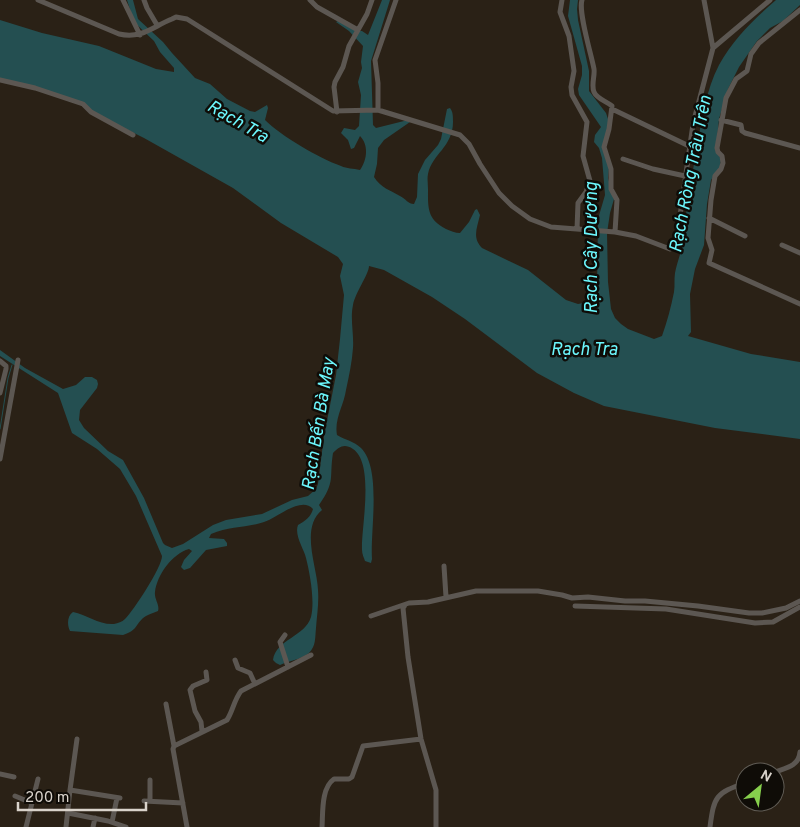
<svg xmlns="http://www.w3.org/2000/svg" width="800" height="827" viewBox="0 0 800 827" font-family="Overpass,sans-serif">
<rect width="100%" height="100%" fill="#2a2116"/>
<path fill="#244f51" d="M 127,0 L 133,0 L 138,19 L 163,42 L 172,53 L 195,78 L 210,84 L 227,99 L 250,111 L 255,112 L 267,105 L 268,108 L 265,120 C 281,136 319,158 341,166 C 347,169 353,168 360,170 C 367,160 369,145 360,136 L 354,148 L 351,149 L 348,140 L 341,133 L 344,128 L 355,130 L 359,126 L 361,95 L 358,82 L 362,68 L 361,62 L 363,46 L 349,31 L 336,22 L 338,21 L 357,31 L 362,31 L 368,35 L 382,0 L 390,0 L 371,61 L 373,125 L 376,128 L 408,120 L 410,122 L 384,140 L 378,148 L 377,164 L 374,177 C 381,188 390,190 400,196 C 406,199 408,204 414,204 L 417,197 L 418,174 L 425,160 L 438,145 L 441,139 L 447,109 L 450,108 C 453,112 453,116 453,122 C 453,147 432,154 428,174 C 427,179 428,184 428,189 C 428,208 427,219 446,229 C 451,231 455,233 460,233 L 469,222 L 475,210 L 477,209 L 480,215 C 477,228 472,238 482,248 L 528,270 L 566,300 L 578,304 L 594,301 L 597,291 L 598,219 L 605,195 L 602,158 L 599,148 L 594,142 L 595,135 L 601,127 L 579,95 L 578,89 L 582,75 L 582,66 L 568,16 L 570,0 L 578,0 L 577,9 L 578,20 L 589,71 L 589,91 L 606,113 L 609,122 L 603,147 L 609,168 L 608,178 L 614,199 L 610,213 L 607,233 L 608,282 L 611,309 L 615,318 L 621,324 L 628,329 L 654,339 L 662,336 C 667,322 671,307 674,292 C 675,286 674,279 675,273 C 677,262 682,251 683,240 C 686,208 692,177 697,146 C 702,119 706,90 719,65 C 734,38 753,20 776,0 L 800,0 L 800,5 L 783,21 L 770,28 L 757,41 L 739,67 L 728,89 L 724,102 L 719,119 L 716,151 L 721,159 L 720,167 L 711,180 L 707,204 L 704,245 L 695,269 L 690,294 L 691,332 L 688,336 L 751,354 L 800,362 L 800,439 L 715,428 L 604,406 L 574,393 L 537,373 L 465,319 L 432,297 L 384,270 L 369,266 C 369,274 355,293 353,305 C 350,319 354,334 353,348 C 352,362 349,376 346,390 C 344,405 334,419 337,435 C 345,440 354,441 361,448 C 382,469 370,531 372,559 L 371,563 L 365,561 C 364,558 362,554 362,550 C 361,527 375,464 353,449 C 344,443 339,447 333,453 C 329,478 336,481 319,505 L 322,510 C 300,528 317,566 318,590 C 319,603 317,615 316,628 C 315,638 316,646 309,653 C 302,659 289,661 280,665 L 276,663 L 273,660 C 276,639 305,637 311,617 C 315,601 310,574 306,558 C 304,549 294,535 298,525 C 305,521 311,517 313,509 C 301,495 276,519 264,522 C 246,528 230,526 211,534 L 209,538 L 224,539 L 227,543 L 227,546 L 206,550 L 190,568 L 184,570 L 181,567 L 184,560 L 192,551 L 189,549 C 172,554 157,575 155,592 C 154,599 160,605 158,611 C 154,613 149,614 146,616 C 135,623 139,630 123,635 L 70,631 C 67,625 67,616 73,612 C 87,615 99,625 114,624 C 118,623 122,622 125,619 C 134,610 162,567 162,556 L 136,496 L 120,469 L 97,449 L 72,433 L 58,393 L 0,356 L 0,350 L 25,368 L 63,389 L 76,385 L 85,377 L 92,377 L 97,380 L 98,384 L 97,388 L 80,410 L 79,420 L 84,428 L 108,451 L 123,460 L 144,498 L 163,543 L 165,545 L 172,548 L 183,544 L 213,525 L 226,520 L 262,514 L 292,500 L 308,496 L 316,489 L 318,484 L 324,436 L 336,375 L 340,339 L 344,295 L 340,276 L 343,264 L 338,257 L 281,223 L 233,188 L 144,138 L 92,112 L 81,102 L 0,80 L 0,20 L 42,33 L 99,46 L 156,69 L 174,72 L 174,68 L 160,52 L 154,41 L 134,22 Z"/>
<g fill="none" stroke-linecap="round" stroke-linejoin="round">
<path stroke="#244f51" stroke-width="1" d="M 0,429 L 8,378 L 12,365"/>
<path stroke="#5c5752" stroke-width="5" d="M 38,0 L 119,34 C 142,39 152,27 172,19 L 176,17 L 187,19 L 333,111 L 378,110 L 460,135 L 469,144 L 480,164 L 499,193 L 512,206 L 530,219 L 551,227 L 615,232 L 636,236 L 670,249 L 674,247 L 677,237 L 693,124 L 713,48 L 770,0
M 123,0 L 140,35
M 144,0 L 147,8 L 157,25
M 310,0 L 317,7 L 358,30
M 562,0 L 560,12 L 569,36 L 574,71 L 571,87 L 572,95 L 587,122 L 583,156 L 590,181 L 586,192 L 578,203 L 577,229
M 582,0 C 578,12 591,53 594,69 C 595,76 591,85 594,92 C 597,99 606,101 612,106 L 609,129 L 604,147 L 611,169 L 611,189 L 617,200 L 615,232
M 704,0 L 713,48
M 800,10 L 759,43 L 751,54 L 747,71 L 736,79 L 726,98 L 717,148 L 718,152 L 722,156 L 723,163 L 721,169 L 715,176 L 711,200 L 708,238 L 712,250 L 709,263 L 800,304
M 0,80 L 35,88 L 83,104 L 91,112 L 133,135
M 612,109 L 689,146
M 378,110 L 378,83 L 375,60 L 396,0
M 337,112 L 334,87 L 335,82 L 343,67 L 349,46 L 367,14 L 372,0
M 721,120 L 741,125 L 742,131 L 745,133 L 800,148
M 623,159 L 653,169 L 685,176
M 709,218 L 745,236
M 782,245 L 800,253
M 0,361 L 6,366 L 6,369 L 0,393
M 0,459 L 18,360
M 444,566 L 446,597
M 405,605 L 403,608 L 408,657 L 421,739 L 436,790 L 436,827
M 575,606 L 666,609 L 755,623 L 773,622 L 800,607
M 371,616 L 409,603 L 428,602 L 476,591 L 538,591 L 562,595 L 572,598 L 588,597 L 625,601 L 645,601 L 698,606 L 749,613 L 762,613 L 786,608 L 800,601
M 285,635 L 280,642 L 288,667
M 235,660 L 238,668 L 250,673 L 255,684
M 166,704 L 174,746
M 202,731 L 201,722 L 195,711 L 190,690 L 193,686 L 207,680 L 206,672
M 775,772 C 786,768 799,766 800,752
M 0,774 L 14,777
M 70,790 L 77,739
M 15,796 L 32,803
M 144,801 L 183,803
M 150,801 L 150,780
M 68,813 L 108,821 L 126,827
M 112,822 L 117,798
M 26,827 L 38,779
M 66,827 L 70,790 L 120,798
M 93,827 L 95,818
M 187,827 L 173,749 L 174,746 L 227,720 C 233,711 234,700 241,691 L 311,655
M 322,827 C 323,813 321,788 334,779 L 349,779 L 352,777 L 363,746 L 421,739
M 710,827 C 714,796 716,793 745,783"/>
</g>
<g text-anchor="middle" stroke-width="5" stroke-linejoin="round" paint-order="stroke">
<g font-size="18" font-style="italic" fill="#6cf7fd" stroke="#0f0c07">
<text transform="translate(238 121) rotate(30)" y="6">Rạch Tra</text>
<text transform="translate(690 174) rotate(-79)" y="6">Rạch Ròng Trâu Trên</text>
<text transform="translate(591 248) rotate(-90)" y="6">Rạch Cây Dương</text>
<text x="584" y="355">Rạch Tra</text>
<text transform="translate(318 424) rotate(-81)" y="6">Rạch Bến Bà May</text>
</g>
</g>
<g transform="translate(760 787) rotate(29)"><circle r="24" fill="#0f0c07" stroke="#605c55"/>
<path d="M0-4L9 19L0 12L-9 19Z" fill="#86cf4c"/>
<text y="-8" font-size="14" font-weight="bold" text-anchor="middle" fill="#d9d3cb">N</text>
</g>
<path d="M18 802v8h128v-8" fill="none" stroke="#d9d3cb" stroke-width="2.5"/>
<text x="25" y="802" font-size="15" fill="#d9d3cb" stroke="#0f0c07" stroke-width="4" paint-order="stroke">200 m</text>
</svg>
